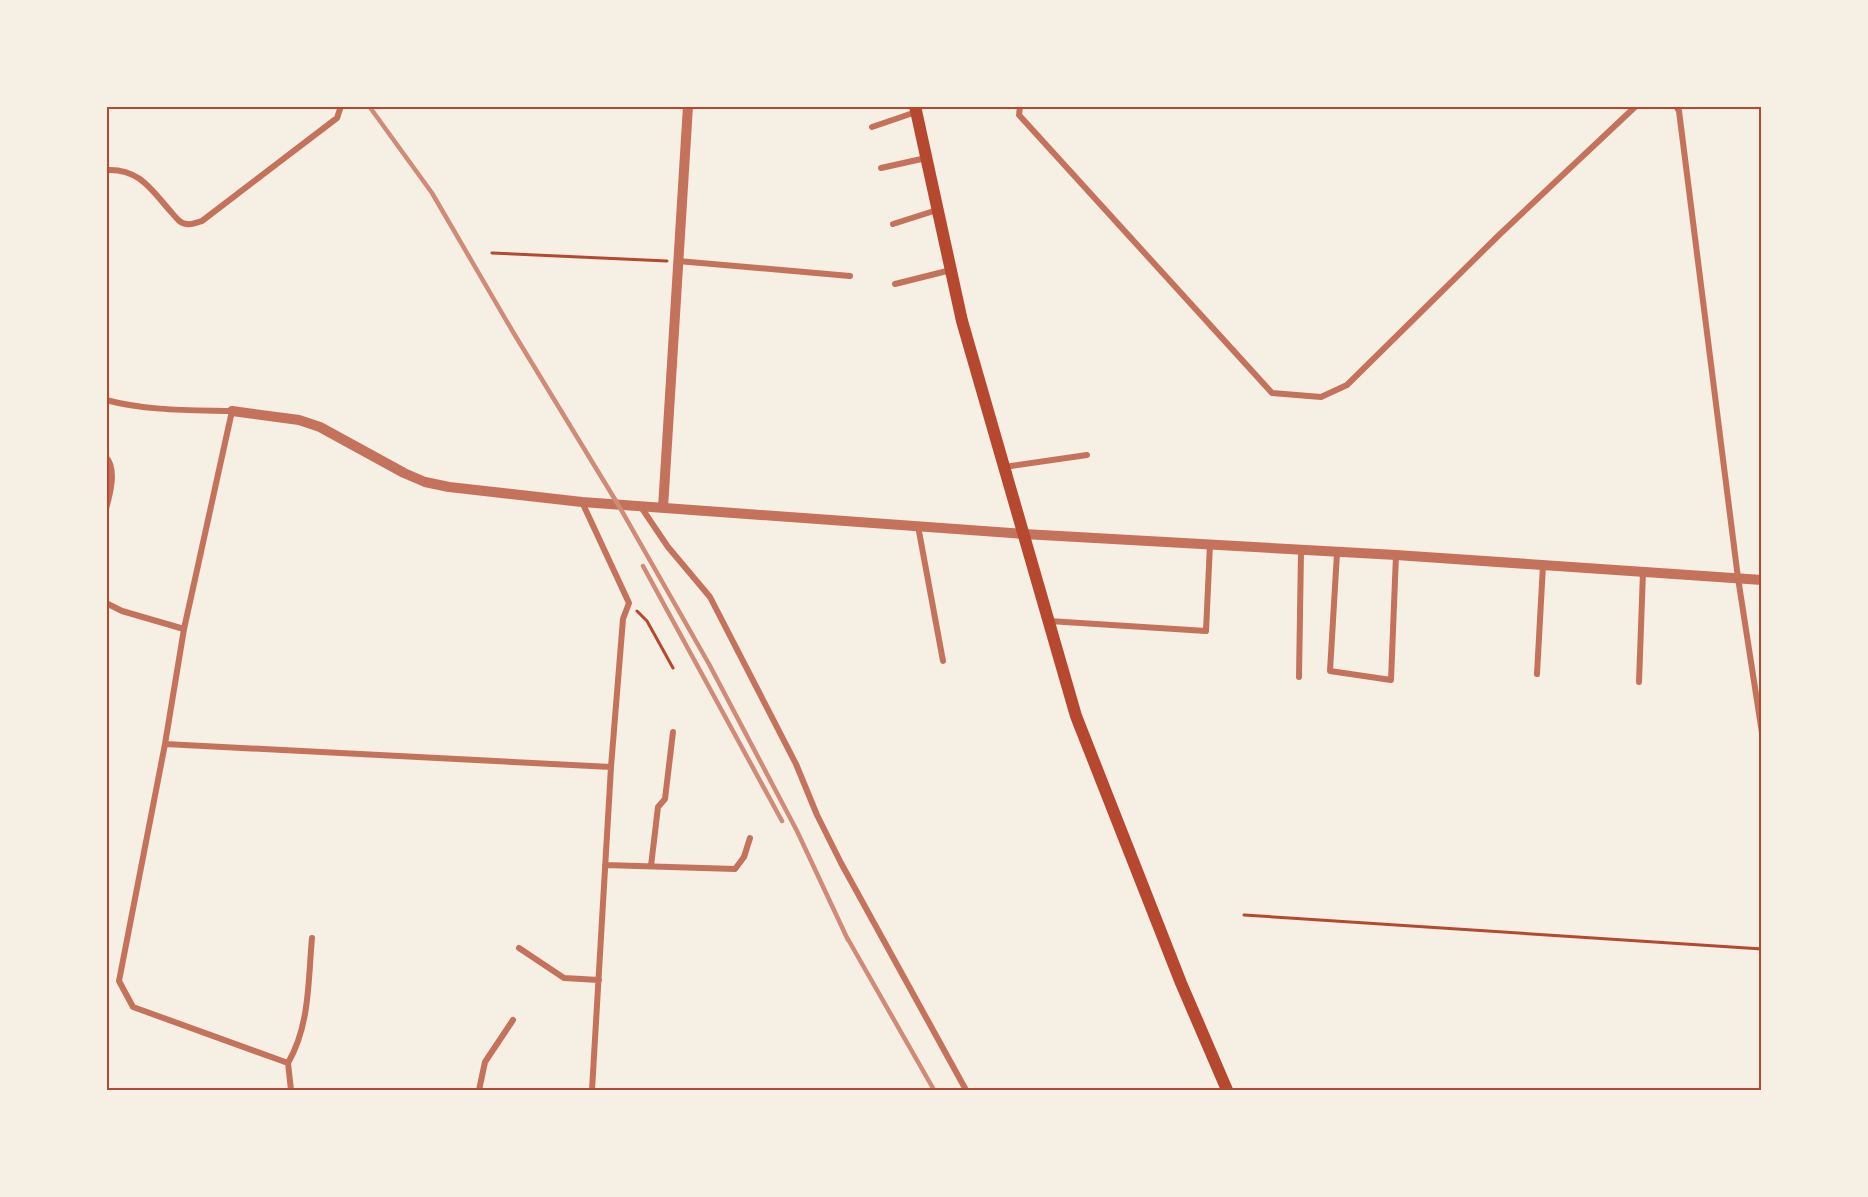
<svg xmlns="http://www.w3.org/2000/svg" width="1868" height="1197" viewBox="0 0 1868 1197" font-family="'Public Sans',sans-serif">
<rect width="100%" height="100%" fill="#f6efe4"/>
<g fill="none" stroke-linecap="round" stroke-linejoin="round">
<path stroke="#b5482f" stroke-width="3" d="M 492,253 L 667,261
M 637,611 L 647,621 L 673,668
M 1244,915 L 1762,949"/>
<path stroke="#c5725c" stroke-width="6" d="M 1020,106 L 1019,115 L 1272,393 L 1321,397 L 1347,385 L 1499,235 L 1636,106
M 1676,106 L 1679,111 L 1738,578 L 1762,733
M 872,127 L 916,112
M 881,168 L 926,158
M 106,170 C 140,168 152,191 172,213 C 176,218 181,224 187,224 C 191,225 198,222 202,221 L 337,118 L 341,106
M 893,224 L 937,210
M 678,261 L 850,276
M 895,284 L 951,270
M 106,400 C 147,411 190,410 232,411 L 184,629 L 165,744 L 119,981 L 133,1007 L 288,1063 L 291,1090
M 106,457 C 117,469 110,494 106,509
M 1004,467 L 1087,455
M 582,502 L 629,603 L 623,619 L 611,767 L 592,1090
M 641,507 L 668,547 L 710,597 L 796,764 L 817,815 L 841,863 L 966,1090
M 918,526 L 943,661
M 1337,553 L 1330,671 L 1391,680 L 1396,555
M 106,603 L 122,611 L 184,629
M 1049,621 L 1206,631 L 1210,544
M 1537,674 L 1543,565
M 1299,677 L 1301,551
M 1639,682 L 1643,572
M 165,744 L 611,767
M 605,865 L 735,869 L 744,857 L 750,838
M 651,866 L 658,807 L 665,799 L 673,732
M 519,948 L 564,978 L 599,980
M 288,1063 C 310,1025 308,981 312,938
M 479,1090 L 485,1062 L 513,1020"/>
<path stroke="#c5725c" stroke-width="10" d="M 232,411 L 299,420 L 320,427 L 404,473 L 425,482 L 449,487 L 582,502 L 1024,534 L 1396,555 L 1762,580
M 663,508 L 688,106"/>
<path stroke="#b5482f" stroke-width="12" d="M 915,106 L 962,321 L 1076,716 L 1181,983 L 1227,1090"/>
<path stroke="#cf8b77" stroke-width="4.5" d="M 369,106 L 432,193 L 513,332 L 619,506 L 709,664 L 797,831 L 848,940
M 643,566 L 782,821
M 845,934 L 934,1090"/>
</g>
<rect width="1868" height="1197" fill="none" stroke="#f6efe4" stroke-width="216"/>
<rect x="108" y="108" width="1652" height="981" fill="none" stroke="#b5482f" stroke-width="2"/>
</svg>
